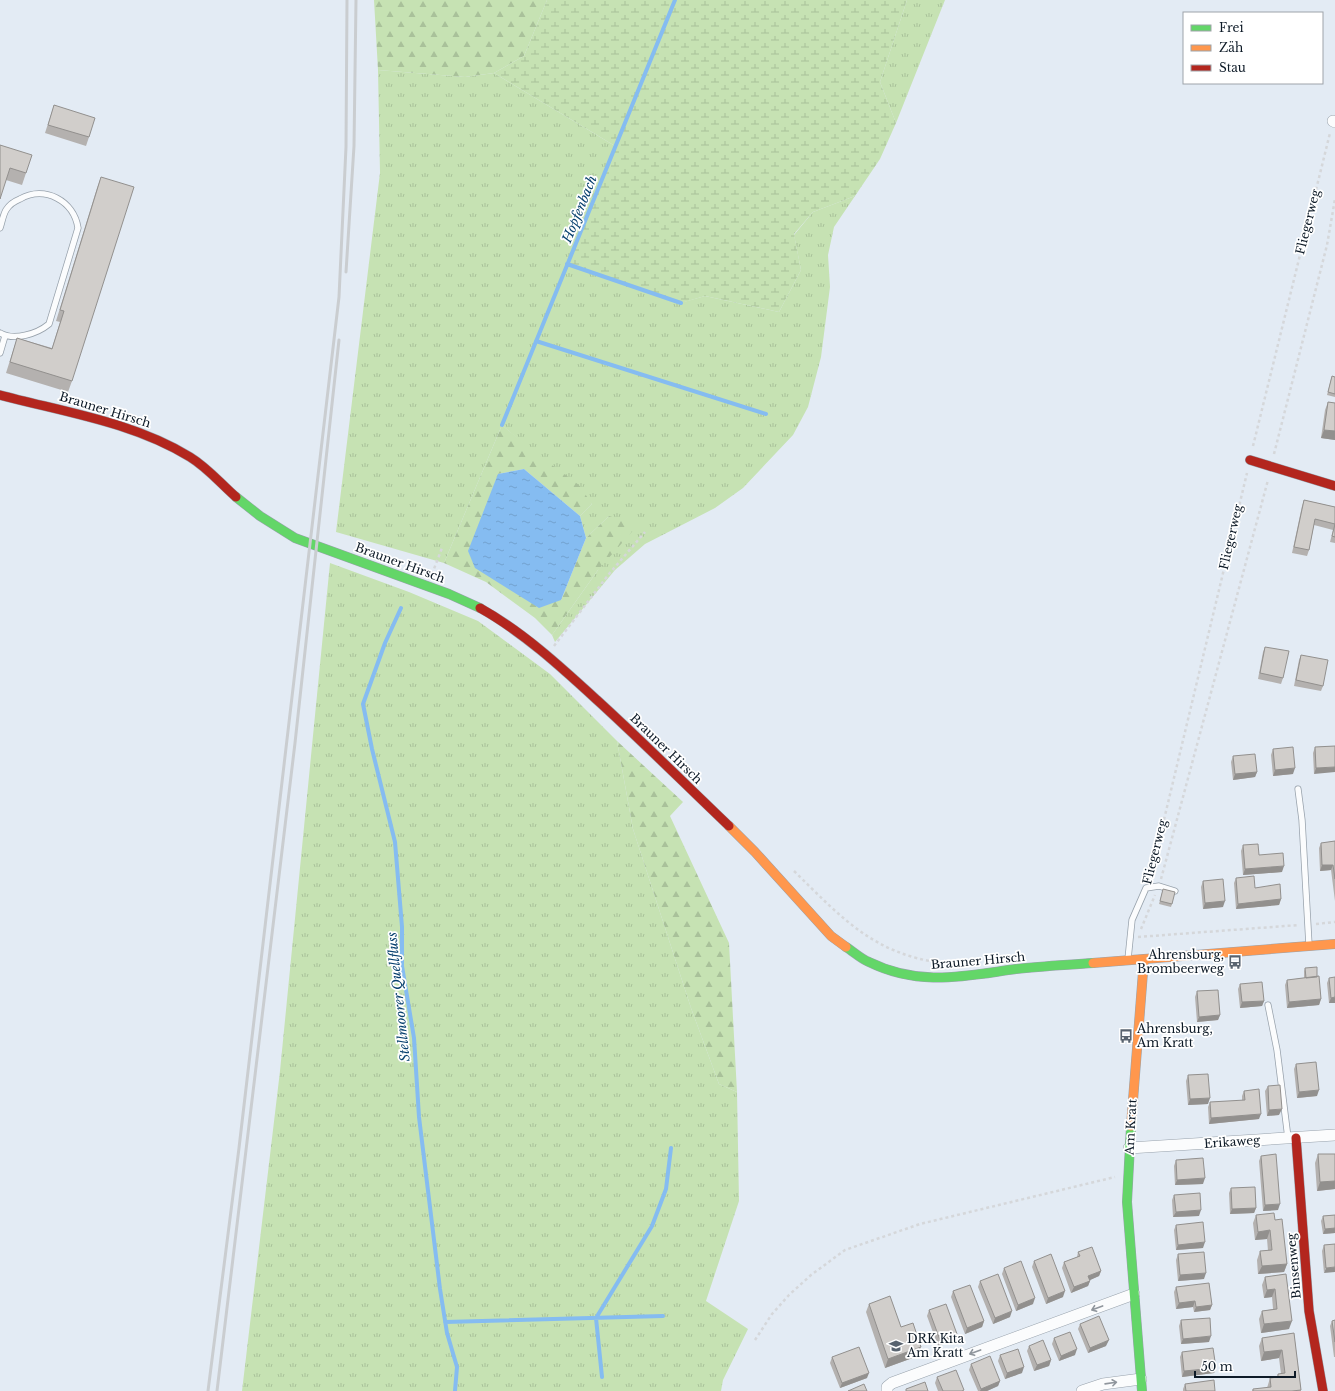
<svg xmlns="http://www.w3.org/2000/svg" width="1335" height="1391" viewBox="0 0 1335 1391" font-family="'Libre Baskerville',serif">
<defs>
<pattern id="grass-tufts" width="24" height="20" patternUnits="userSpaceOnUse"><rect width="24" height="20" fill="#c6e2b3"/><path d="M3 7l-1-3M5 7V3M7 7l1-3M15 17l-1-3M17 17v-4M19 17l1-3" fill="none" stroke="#a9c19a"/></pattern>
<pattern id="forest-firs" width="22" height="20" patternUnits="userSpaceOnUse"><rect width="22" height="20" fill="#c6e2b3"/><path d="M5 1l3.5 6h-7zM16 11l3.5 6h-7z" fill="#a9c19a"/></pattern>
<pattern id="wetland-marsh" width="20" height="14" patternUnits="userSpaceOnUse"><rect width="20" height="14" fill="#c6e2b3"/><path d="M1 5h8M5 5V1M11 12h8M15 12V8" fill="none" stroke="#a9c19a"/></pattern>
<pattern id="water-ripples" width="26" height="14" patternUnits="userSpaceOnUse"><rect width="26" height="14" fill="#85bcf1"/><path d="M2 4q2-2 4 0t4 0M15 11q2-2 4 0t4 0" fill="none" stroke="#72a1cf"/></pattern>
</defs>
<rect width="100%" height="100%" fill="#e3ebf4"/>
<path fill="url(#grass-tufts)" d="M 907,0 L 945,0 L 896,123 L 880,82 Z
M 378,70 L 465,77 L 494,73 L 615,146 L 567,263 L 680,303 L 705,296 L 779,312 L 801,270 L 794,235 L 813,212 L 855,196 L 834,227 L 828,255 L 830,287 L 821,357 L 808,407 L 793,435 L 743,488 L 715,508 L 645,544 L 615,570 L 555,642 L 552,635 L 598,570 L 609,516 L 586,538 L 580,516 L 592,504 L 502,425 L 444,563 L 336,532 L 380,173 Z
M 330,563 L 409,592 L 478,621 L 550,674 L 617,741 L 633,829 L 691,1008 L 719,1084 L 737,1092 L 739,1201 L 706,1301 L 748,1329 L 723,1380 L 721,1391 L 242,1391 L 280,1071 Z"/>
<path fill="url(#forest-firs)" d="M 374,0 L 547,0 L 524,56 L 494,73 L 465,77 L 378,70 Z
M 502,425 L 537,454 L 579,485 L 592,504 L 580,516 L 524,469 L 498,474 L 561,600 L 586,538 L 609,516 L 638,525 L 598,570 L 552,635 L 535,618 L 486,582 L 444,563 Z
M 617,741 L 683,802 L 670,816 L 729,943 L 737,1092 L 719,1084 L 691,1008 L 633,829 Z"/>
<path fill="url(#wetland-marsh)" d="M 547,0 L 907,0 L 880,82 L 896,123 L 880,159 L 855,196 L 813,212 L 794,234 L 801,270 L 779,312 L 705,296 L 681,303 L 567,264 L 615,146 L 494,73 L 524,56 Z"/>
<path fill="url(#water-ripples)" d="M 524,469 L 580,516 L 586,538 L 561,600 L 539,608 L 475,568 L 468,551 L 498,474 Z"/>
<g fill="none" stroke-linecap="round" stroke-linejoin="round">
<path stroke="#85bcf1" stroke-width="4" d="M 567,264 L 681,303
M 536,341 L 766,414
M 502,425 L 675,0
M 401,608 L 385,643 L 363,704 L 372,749 L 395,842 L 402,927 L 402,966 L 414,1038 L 419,1117 L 440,1289 L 447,1333 L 457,1367 L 455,1391
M 445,1322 L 663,1316
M 602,1377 L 596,1318 L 652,1226 L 666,1189 L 671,1148"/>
<defs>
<path id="lane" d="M 0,228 C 2,222 3,215 6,210 C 9,205 15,201 20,199 C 45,185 74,201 78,228 L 49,324 C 37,334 14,341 0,333
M 0,353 L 5,336
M 1298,789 L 1302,820 L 1309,945
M 1128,959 L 1132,920 L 1146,888 L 1159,886 L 1175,891
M 1268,1005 L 1277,1050 L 1288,1138"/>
<path id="street" d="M 1333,121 L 1335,122
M 1129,1148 L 1335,1135
M 887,1391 L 887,1387 L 892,1383 L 1134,1294
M 1082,1391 L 1103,1384 L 1141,1379"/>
<path id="fast" d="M 236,497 L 260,516 L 295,538 L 449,594 L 480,608
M 846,947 C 854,952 861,959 869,962 C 920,987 964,976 1016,969 C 1042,966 1067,965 1093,963
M 1131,1126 L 1127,1202 L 1142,1391"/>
<path id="slow" d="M 729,826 L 755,852 L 831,936 L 846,947
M 1093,963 L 1335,944
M 1131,1126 L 1144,959"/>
<path id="jam" d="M 0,395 C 64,412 133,422 190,457 C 208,468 221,484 236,497
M 1250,460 L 1335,486
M 480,608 C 523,632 561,667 597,700 C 642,741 685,784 729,826
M 1296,1138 L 1309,1311 L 1323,1391"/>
</defs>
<use href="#lane" stroke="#98a2ac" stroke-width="7"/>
<use href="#street" stroke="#98a2ac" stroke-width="12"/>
<use href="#fast" stroke="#98a2ac" stroke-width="10"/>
<use href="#slow" stroke="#98a2ac" stroke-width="10"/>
<use href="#jam" stroke="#98a2ac" stroke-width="10"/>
<path stroke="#d5d7da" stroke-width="2.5" stroke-dasharray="3 3" stroke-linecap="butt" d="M 1253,446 L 1330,133
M 1274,454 L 1327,245 L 1335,199
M 432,574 L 442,548
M 554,646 L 609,574 L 645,532
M 794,871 C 841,917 873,954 942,963
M 1150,878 L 1247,473
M 1161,879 L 1268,480
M 1316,924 L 1335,922
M 1141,929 L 1155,895
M 1138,937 L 1299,925
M 755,1340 L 772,1314 L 789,1295 L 811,1275 L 845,1250 L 920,1224 L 1115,1177"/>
<use href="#lane" stroke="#fbfcfd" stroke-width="5.5"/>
<use href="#street" stroke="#fbfcfd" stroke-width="11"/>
<use href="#fast" stroke="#63d668" stroke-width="9"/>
<use href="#slow" stroke="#ff974d" stroke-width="9"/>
<use href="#jam" stroke="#b3261e" stroke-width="9"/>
<path stroke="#cacdd0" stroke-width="3" d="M 346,272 L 354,146 L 356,0
M 208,1391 L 239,1148 L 339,297 L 346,147 L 347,0
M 217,1391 L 295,743 L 339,340"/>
</g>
<path fill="#b4b1af" d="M 54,105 L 89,137 L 86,146 L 45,133 Z
M 0,145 L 26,173 L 22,185 L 6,180 Z
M 101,177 L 72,381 L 68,392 L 6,373 L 17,338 L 52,348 L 60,322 L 56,321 L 97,188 Z
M 1335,377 L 1335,397 L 1327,395 L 1331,379 Z
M 1328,402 L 1335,403 L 1335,440 L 1321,438 L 1325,410 Z
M 1304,500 L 1335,507 L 1335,543 L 1330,542 L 1333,530 L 1314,525 L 1309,550 L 1307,556 L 1292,553 L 1302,506 Z
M 1265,647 L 1283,678 L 1281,684 L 1258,679 L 1263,652 Z
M 1301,655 L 1323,686 L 1321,691 L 1294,686 L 1299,660 Z
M 1335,746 L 1314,774 L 1313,753 L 1315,747 Z
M 1273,749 L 1293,774 L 1273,776 L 1271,755 Z
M 1233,756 L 1257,772 L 1255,777 L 1233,780 L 1231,762 Z
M 1335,841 L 1335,901 L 1331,870 L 1320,871 L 1319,848 L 1321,843 Z
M 1243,845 L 1259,855 L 1282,872 L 1243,875 L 1241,851 Z
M 1236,878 L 1255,888 L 1281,899 L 1279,905 L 1236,909 L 1234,883 Z
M 1203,881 L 1223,907 L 1203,909 L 1201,887 Z
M 1163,889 L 1172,904 L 1171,907 L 1159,904 Z
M 1305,968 L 1317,977 L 1321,999 L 1319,1005 L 1287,1008 L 1285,985 L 1287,980 L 1304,978 L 1304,971 Z
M 1329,978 L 1335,1003 L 1329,1003 L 1327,983 Z
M 1240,984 L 1264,1001 L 1262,1006 L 1240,1008 L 1238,989 Z
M 1197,991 L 1220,1015 L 1218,1020 L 1197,1022 L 1195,997 Z
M 1296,1064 L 1317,1096 L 1297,1098 L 1294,1069 Z
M 1188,1075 L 1208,1104 L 1188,1105 L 1186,1081 Z
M 1268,1086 L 1279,1115 L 1267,1116 L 1265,1091 Z
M 1244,1091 L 1259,1119 L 1209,1124 L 1208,1107 L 1210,1102 L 1242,1101 L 1242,1096 Z
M 1318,1154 L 1335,1154 L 1335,1189 L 1317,1191 L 1315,1163 Z
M 1261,1156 L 1278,1210 L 1263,1211 L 1259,1161 Z
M 1176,1160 L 1203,1184 L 1175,1185 L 1174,1166 Z
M 1231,1188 L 1256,1208 L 1254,1213 L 1230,1214 L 1229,1193 Z
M 1174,1195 L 1199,1216 L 1173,1217 L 1172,1200 Z
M 1256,1215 L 1275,1220 L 1287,1264 L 1284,1272 L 1258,1274 L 1257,1260 L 1260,1251 L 1268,1251 L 1267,1239 L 1255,1240 L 1253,1223 Z
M 1335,1215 L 1335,1233 L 1323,1234 L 1321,1221 L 1323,1216 Z
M 1176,1225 L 1203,1248 L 1176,1250 L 1174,1230 Z
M 1335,1244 L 1324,1273 L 1322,1251 L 1324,1245 Z
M 1078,1252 L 1101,1271 L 1099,1276 L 1089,1280 L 1090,1281 L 1088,1286 L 1071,1293 L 1062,1268 L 1064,1262 L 1077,1257 Z
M 1178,1254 L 1204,1279 L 1178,1281 L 1176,1260 Z
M 1034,1261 L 1063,1297 L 1046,1304 L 1032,1267 Z
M 1004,1268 L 1033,1304 L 1016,1311 L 1002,1274 Z
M 1286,1274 L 1289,1329 L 1261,1333 L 1259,1319 L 1262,1311 L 1273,1309 L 1272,1297 L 1264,1298 L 1262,1285 L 1265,1277 Z
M 980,1281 L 1010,1317 L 993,1324 L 978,1287 Z
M 1176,1287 L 1212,1305 L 1210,1310 L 1194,1312 L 1193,1307 L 1176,1309 L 1174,1292 Z
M 953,1291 L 984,1321 L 982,1327 L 965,1334 L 951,1297 Z
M 869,1304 L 901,1327 L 918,1356 L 885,1368 L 866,1312 Z
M 929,1310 L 957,1334 L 955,1339 L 938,1346 L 927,1316 Z
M 1181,1320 L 1209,1342 L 1181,1344 L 1179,1326 Z
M 1335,1320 L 1335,1357 L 1334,1357 L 1330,1326 L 1332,1321 Z
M 1080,1324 L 1106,1346 L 1088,1353 L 1078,1329 Z
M 1294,1333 L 1301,1390 L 1301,1391 L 1252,1391 L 1253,1389 L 1267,1388 L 1270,1378 L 1277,1377 L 1278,1374 L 1281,1374 L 1279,1358 L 1261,1361 L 1259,1346 L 1262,1338 Z
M 1054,1338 L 1075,1355 L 1059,1361 L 1052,1344 Z
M 1029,1346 L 1051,1360 L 1049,1366 L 1034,1371 L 1027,1351 Z
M 1182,1352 L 1216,1368 L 1214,1373 L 1182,1377 L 1180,1357 Z
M 1000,1355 L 1022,1373 L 1005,1379 L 998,1361 Z
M 832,1357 L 867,1378 L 840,1388 L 830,1363 Z
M 971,1364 L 1000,1381 L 998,1386 L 987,1391 L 978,1391 L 969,1370 Z
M 937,1377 L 964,1391 L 938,1391 L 935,1383 Z
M 1185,1384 L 1215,1391 L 1183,1391 L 1183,1389 Z"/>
<path fill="#92908e" d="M 1324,430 L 1335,431 L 1335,440 L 1321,438 Z
M 1335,767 L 1335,772 L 1314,774 L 1316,768 Z
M 1295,768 L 1293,774 L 1273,776 L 1275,770 Z
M 1257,772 L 1255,777 L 1233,780 L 1235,774 Z
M 1322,865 L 1333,865 L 1331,870 L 1320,871 Z
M 1284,866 L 1282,872 L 1243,875 L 1245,869 Z
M 1281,899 L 1279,905 L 1236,909 L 1238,904 Z
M 1225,901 L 1223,907 L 1203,909 L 1205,903 Z
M 1335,997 L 1335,1003 L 1329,1003 L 1331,998 Z
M 1321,999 L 1319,1005 L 1287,1008 L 1289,1002 Z
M 1264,1001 L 1262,1006 L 1240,1008 L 1242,1002 Z
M 1220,1015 L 1218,1020 L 1197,1022 L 1199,1017 Z
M 1319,1090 L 1317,1096 L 1297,1098 L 1299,1092 Z
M 1210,1098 L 1208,1104 L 1188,1105 L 1190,1099 Z
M 1282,1109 L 1279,1115 L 1267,1116 L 1269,1110 Z
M 1261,1114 L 1259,1119 L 1209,1124 L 1211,1118 Z
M 1205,1178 L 1203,1184 L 1175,1185 L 1177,1180 Z
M 1335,1181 L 1335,1189 L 1317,1191 L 1320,1182 Z
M 1280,1204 L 1278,1210 L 1263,1211 L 1265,1205 Z
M 1256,1208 L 1254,1213 L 1230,1214 L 1232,1209 Z
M 1201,1210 L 1199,1216 L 1173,1217 L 1176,1212 Z
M 1335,1228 L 1335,1233 L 1323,1234 L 1325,1229 Z
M 1270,1230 L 1267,1239 L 1255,1240 L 1258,1232 Z
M 1205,1242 L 1203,1248 L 1176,1250 L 1178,1245 Z
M 1287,1264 L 1284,1272 L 1258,1274 L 1262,1266 Z
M 1335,1267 L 1335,1272 L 1324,1273 L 1326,1268 Z
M 1101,1271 L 1099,1276 L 1086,1282 L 1088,1276 Z
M 1206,1273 L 1204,1279 L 1178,1281 L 1180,1275 Z
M 1090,1281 L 1088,1286 L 1071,1293 L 1074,1287 Z
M 1275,1289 L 1272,1297 L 1264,1298 L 1267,1290 Z
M 1065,1291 L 1063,1297 L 1046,1304 L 1048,1298 Z
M 1035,1298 L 1033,1304 L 1016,1311 L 1018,1305 Z
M 1195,1301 L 1193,1307 L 1176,1309 L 1179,1303 Z
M 1212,1305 L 1210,1310 L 1194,1312 L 1196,1307 Z
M 1012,1311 L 1010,1317 L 993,1324 L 995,1318 Z
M 984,1321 L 982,1327 L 965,1334 L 967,1328 Z
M 1292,1321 L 1289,1329 L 1261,1333 L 1264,1324 Z
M 957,1334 L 955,1339 L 938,1346 L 940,1340 Z
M 1211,1336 L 1209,1342 L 1181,1344 L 1183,1339 Z
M 1109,1340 L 1106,1346 L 1088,1353 L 1090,1348 Z
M 921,1347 L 918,1356 L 885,1368 L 888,1359 Z
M 1077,1349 L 1075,1355 L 1059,1361 L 1061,1356 Z
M 1282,1350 L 1279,1358 L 1261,1361 L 1264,1352 Z
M 1051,1360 L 1049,1366 L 1034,1371 L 1037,1365 Z
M 1024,1367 L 1022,1373 L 1005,1379 L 1007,1373 Z
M 1216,1368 L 1214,1373 L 1182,1377 L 1184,1371 Z
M 869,1373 L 867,1378 L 840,1388 L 842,1383 Z
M 1000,1381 L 998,1386 L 987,1391 L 980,1391 L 981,1389 Z"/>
<path fill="#d1cecb" stroke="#92908e" d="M 54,105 L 95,118 L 89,137 L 48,125 Z
M 0,145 L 32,155 L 26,173 L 10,168 L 0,199 Z
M 101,177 L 134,187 L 72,381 L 10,362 L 17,338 L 52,349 L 64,311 L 60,310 Z
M 1332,376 L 1335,377 L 1335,394 L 1328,392 Z
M 1328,402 L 1335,403 L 1335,431 L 1324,430 Z
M 1304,500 L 1335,507 L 1335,537 L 1332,536 L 1335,524 L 1315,519 L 1309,550 L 1294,547 Z
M 1265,647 L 1289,651 L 1283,678 L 1260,673 Z
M 1301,655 L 1328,660 L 1323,686 L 1296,680 Z
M 1335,746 L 1335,767 L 1316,768 L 1315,747 Z
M 1293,747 L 1295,768 L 1275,770 L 1273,749 Z
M 1255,754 L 1257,772 L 1235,774 L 1233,756 Z
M 1335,841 L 1335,879 L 1333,865 L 1322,865 L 1321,843 Z
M 1258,844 L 1259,855 L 1283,853 L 1284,866 L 1245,869 L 1243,845 Z
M 1254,876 L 1255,888 L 1280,884 L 1281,899 L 1238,904 L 1236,878 Z
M 1223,879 L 1225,901 L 1205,903 L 1203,881 Z
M 1163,889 L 1175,892 L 1172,904 L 1160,901 Z
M 1317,967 L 1317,977 L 1306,978 L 1305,968 Z
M 1319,976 L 1321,999 L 1289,1002 L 1287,980 Z
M 1335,977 L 1335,997 L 1331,998 L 1329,978 Z
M 1262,982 L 1264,1001 L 1242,1002 L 1240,984 Z
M 1218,990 L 1220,1015 L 1199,1017 L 1197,991 Z
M 1316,1062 L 1319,1090 L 1299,1092 L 1296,1064 Z
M 1208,1074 L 1210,1098 L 1190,1099 L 1188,1075 Z
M 1280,1085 L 1282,1109 L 1269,1110 L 1268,1086 Z
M 1259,1089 L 1261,1114 L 1211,1118 L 1210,1102 L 1245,1100 L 1244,1091 Z
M 1276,1154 L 1280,1204 L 1265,1205 L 1261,1156 Z
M 1318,1154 L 1335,1154 L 1335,1181 L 1320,1182 Z
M 1203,1158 L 1205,1178 L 1177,1180 L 1176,1160 Z
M 1255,1187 L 1256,1208 L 1232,1209 L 1231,1188 Z
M 1200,1193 L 1201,1210 L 1176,1212 L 1174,1195 Z
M 1274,1213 L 1275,1220 L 1282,1219 L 1287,1264 L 1262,1266 L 1260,1251 L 1272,1250 L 1270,1230 L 1258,1232 L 1256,1215 Z
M 1335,1215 L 1335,1228 L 1325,1229 L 1323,1216 Z
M 1203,1222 L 1205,1242 L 1178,1245 L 1176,1225 Z
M 1335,1244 L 1335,1267 L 1326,1268 L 1324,1245 Z
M 1092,1247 L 1101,1271 L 1088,1276 L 1090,1281 L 1074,1287 L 1064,1262 L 1080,1256 L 1078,1252 Z
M 1204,1252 L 1206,1273 L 1180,1275 L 1178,1254 Z
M 1051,1254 L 1065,1291 L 1048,1298 L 1034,1261 Z
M 1021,1261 L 1035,1298 L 1018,1305 L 1004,1268 Z
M 998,1274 L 1012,1311 L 995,1318 L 980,1281 Z
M 1286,1274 L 1292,1321 L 1264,1324 L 1262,1311 L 1277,1309 L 1275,1289 L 1267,1290 L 1265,1277 Z
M 1209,1283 L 1212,1305 L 1196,1307 L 1195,1301 L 1179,1303 L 1176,1287 Z
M 970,1285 L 984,1321 L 967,1328 L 953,1291 Z
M 890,1296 L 901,1327 L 913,1323 L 921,1347 L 888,1359 L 869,1304 Z
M 946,1304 L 957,1334 L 940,1340 L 929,1310 Z
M 1099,1316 L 1109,1340 L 1090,1348 L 1080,1324 Z
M 1210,1318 L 1211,1336 L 1183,1339 L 1181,1320 Z
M 1335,1320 L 1335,1342 L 1332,1321 Z
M 1070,1332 L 1077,1349 L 1061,1356 L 1054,1338 Z
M 1294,1333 L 1301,1390 L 1292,1391 L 1253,1391 L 1253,1389 L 1271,1387 L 1270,1378 L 1278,1377 L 1278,1374 L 1285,1373 L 1282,1350 L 1264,1352 L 1262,1338 Z
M 1043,1340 L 1051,1360 L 1037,1365 L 1029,1346 Z
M 859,1347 L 869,1373 L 842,1383 L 832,1357 Z
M 1213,1348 L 1216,1368 L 1184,1371 L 1182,1352 Z
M 1018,1349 L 1024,1367 L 1007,1373 L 1000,1355 Z
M 990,1356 L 1000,1381 L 981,1389 L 971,1364 Z
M 956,1370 L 964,1390 L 962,1391 L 943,1391 L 937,1377 Z
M 1214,1380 L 1215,1391 L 1186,1391 L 1185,1384 Z
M 925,1382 L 928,1391 L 906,1391 L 906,1389 Z
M 864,1384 L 867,1391 L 848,1391 Z"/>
<defs><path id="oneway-shaft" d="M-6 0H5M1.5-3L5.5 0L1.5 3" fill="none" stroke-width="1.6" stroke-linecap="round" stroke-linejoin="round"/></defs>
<g stroke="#90969d">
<use href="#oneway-shaft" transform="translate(1097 1308) rotate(160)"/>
<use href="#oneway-shaft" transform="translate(975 1352) rotate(160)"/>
<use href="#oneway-shaft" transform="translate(1111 1383) rotate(-8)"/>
</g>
<defs>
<symbol id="bus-bare" viewBox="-9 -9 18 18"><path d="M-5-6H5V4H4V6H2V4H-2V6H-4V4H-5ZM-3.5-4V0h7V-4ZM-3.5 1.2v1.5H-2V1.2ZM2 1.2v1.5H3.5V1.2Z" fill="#58636f" stroke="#fff" stroke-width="2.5" paint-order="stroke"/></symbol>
<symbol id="school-bare" viewBox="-9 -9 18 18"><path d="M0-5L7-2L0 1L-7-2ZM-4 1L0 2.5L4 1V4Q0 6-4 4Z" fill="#58636f" stroke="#fff" stroke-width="2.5" paint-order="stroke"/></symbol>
</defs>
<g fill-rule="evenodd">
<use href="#bus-bare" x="1225" y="952" width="20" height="20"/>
<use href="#bus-bare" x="1116" y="1026" width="20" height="20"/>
<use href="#school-bare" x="886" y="1336" width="20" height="20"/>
</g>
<g text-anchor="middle" stroke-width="3.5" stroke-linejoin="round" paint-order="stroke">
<g font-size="12" fill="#0d1a27" stroke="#fff">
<text transform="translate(1308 222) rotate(-76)" y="4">Fliegerweg</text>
<text transform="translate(105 410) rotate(17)" y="4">Brauner Hirsch</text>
<text transform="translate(1231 537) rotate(-77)" y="4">Fliegerweg</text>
<text transform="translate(400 563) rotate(20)" y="4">Brauner Hirsch</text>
<text transform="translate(666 749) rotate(44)" y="4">Brauner Hirsch</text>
<text transform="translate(1155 852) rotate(-76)" y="4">Fliegerweg</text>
<text transform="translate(978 961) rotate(-5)" y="4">Brauner Hirsch</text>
<text transform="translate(1131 1127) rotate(-87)" y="4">Am Kratt</text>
<text transform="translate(1232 1142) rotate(-4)" y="4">Erikaweg</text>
<text transform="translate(1294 1266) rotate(-95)" y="4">Binsenweg</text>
</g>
<g font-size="12" fill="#0d1a27" stroke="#fff" text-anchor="start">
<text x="1224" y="959" text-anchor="end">Ahrensburg,<tspan x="1224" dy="14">Brombeerweg</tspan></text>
<text x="1137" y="1033">Ahrensburg,<tspan x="1137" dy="14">Am Kratt</tspan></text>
<text x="907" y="1343">DRK Kita<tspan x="907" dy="14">Am Kratt</tspan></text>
</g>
<g font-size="13" font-style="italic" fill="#07406e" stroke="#fff">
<text transform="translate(579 209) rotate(-68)" y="5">Hopfenbach</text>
<text transform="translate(398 997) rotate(-96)" y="5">Stellmoorer Quellfluss</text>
</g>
</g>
<rect x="1183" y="12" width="140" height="72" fill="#ffffff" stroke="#9ea3a9"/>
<rect x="1191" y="25" width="20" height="6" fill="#63d668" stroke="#9ea3a9"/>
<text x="1219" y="32" font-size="12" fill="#0d1a27">Frei</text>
<rect x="1191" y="45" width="20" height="6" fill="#ff974d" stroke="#9ea3a9"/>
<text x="1219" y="52" font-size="12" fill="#0d1a27">Zäh</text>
<rect x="1191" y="65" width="20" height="6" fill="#b3261e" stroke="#9ea3a9"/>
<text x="1219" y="72" font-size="12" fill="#0d1a27">Stau</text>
<path d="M1195 1371v6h100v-6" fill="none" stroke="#0d1a27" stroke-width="2"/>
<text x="1201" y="1371" font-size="12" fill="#0d1a27" stroke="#ffffff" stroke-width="3" paint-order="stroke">50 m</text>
</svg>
